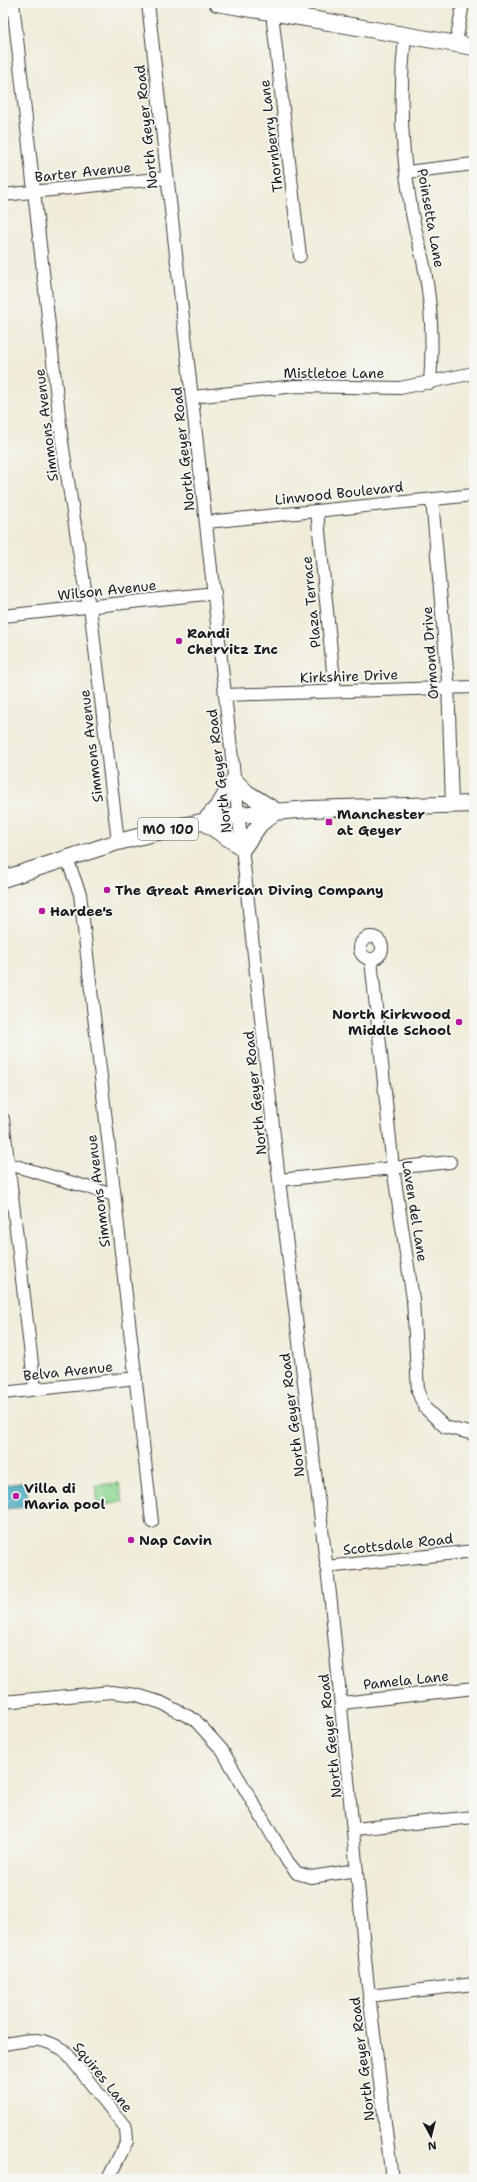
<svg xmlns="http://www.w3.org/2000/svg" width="477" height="2182" viewBox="0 0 477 2182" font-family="'Shantell Sans',sans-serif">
<defs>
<pattern id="park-dots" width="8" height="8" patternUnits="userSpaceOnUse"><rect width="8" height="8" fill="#8dd894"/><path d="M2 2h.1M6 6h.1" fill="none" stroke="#79b97f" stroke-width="1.8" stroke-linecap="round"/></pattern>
<pattern id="water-rules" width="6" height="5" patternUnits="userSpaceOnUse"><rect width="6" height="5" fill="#44adc3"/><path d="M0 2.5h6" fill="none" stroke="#388c9e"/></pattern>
</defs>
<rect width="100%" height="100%" fill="#f6f6f2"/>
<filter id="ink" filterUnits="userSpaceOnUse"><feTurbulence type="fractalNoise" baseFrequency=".025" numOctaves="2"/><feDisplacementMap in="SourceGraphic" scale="8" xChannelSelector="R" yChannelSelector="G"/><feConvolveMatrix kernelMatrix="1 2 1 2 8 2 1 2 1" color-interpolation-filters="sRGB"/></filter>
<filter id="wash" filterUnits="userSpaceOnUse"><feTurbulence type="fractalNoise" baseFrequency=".012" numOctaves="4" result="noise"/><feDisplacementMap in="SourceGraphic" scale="16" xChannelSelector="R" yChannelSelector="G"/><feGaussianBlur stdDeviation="0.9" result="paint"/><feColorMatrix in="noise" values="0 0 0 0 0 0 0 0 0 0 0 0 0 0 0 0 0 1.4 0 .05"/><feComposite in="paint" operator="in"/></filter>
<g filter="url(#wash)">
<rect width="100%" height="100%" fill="#f0ecd9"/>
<path fill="url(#park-dots)" stroke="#547a58" d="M 119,1483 L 123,1502 L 98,1506 L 96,1485 Z"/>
<path fill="url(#water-rules)" stroke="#306470" d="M 26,1482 L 29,1507 L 6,1509 L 4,1485 Z"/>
</g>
<g filter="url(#ink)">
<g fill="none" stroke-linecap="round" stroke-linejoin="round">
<defs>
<path id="minor" d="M 13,3 L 62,442 L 85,589 L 90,607 L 118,842
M 148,3 L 279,1180 L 331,1602 L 367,1978 L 392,2179
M 274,13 L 273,22 L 300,256
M 405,35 C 399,91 401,146 410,202 C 413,225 421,248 425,271 C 432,308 433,345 430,383
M 456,43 L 463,3
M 407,172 L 474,164
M 3,195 L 166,178
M 193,397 L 296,386 L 400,388 L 474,373
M 432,499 L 448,681 L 452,805
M 317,511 L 335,691
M 207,522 L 474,495
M 3,616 L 215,593
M 225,695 L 474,687
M 67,859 L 80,894 L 152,1522
M360 948a11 11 0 1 1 22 0a11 11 0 1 1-22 0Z
M 371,960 L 393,1168 L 413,1299 L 418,1392 L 425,1408 L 445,1427 L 474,1434
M 3,1119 L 35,1389
M 9,1164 L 114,1195
M 279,1180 L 450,1162
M 3,1393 L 136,1378
M 326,1567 L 474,1551
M 3,1702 L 111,1692 L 137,1695 L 162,1703 L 195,1720 L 222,1750 L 288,1862 L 297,1873 L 311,1877 L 357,1870
M 342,1703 L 474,1688
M 354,1829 L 474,1817
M 369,1996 L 474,1984
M 3,2044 C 31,2040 38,2035 64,2050 L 126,2128 L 127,2141 L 108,2179"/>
<path id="major" d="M 217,3 L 474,47
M 204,822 L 220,804 L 234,780 L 247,793 L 276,811
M 204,822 L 243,848 L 260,824 L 276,811
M 3,879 L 118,842 L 181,826 L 238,815 L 310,809 L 474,804"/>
</defs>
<use href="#minor" stroke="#3c3b38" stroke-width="14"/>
<use href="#major" stroke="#3c3b38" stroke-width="18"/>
<use href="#minor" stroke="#fff" stroke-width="12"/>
<use href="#major" stroke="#fff" stroke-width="16"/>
</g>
</g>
<g fill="#b5179e" stroke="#f6f6f2" stroke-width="1.5">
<circle cx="179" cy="641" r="4"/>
<rect x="325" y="818" width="8" height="8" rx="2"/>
<circle cx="107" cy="890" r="4"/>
<circle cx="42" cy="911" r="4"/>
<circle cx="459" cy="1022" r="4"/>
<circle cx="16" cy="1496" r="4"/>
<circle cx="131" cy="1540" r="4"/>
</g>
<g text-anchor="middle" stroke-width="3.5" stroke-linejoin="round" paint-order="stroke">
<rect fill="#f6f6f2" stroke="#5d5d5c" stroke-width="1" x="138" y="818" width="60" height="22" rx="3"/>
<g font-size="13" font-weight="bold" fill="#1c1c1c">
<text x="168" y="834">MO 100</text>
</g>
<g font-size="14" fill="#1c1c1c" stroke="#f6f6f2">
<text transform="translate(146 127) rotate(-96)" y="5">North Geyer Road</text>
<text transform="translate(271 136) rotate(-97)" y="5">Thornberry Lane</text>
<text transform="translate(83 172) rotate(-6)" y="5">Barter Avenue</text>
<text transform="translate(431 218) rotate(80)" y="5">Poinsetta Lane</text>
<text x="334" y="378">Mistletoe Lane</text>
<text transform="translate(46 425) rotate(-97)" y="5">Simmons Avenue</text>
<text transform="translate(183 449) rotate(-96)" y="5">North Geyer Road</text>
<text transform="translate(339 493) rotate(-6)" y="5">Linwood Boulevard</text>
<text transform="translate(107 590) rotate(-6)" y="5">Wilson Avenue</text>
<text transform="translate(311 602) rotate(-96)" y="5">Plaza Terrace</text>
<text transform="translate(430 653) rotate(-94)" y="5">Ormond Drive</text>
<text transform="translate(349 676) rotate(-2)" y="5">Kirkshire Drive</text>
<text transform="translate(91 746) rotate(-97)" y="5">Simmons Avenue</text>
<text transform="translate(219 771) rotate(-97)" y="5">North Geyer Road</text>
<text transform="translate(255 1093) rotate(-96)" y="5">North Geyer Road</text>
<text transform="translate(98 1191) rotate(-97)" y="5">Simmons Avenue</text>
<text transform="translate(415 1211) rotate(81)" y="5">Laven del Lane</text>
<text transform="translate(68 1371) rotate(-6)" y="5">Belva Avenue</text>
<text transform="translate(292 1415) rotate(-97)" y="5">North Geyer Road</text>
<text transform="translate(398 1544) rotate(-6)" y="5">Scottsdale Road</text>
<text transform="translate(406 1680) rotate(-6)" y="5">Pamela Lane</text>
<text transform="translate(330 1736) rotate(-96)" y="5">North Geyer Road</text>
<text transform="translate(362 2059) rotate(-97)" y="5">North Geyer Road</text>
<text transform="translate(103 2077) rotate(51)" y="5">Squires Lane</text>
</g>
<g font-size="14" font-weight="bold" fill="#1c1c1c" stroke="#f6f6f2" text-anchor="start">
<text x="187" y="638">Randi<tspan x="187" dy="16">Chervitz Inc</tspan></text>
<text x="337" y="819">Manchester<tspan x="337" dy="16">at Geyer</tspan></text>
<text x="115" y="895">The Great American Diving Company</text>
<text x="50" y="916">Hardee's</text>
<text x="451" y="1019" text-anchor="end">North Kirkwood<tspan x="451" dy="16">Middle School</tspan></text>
<text x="24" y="1493">Villa di<tspan x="24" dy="16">Maria pool</tspan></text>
<text x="139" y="1545">Nap Cavin</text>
</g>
</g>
<rect width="477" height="2182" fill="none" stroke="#f6f6f2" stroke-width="16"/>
<g transform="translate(431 2136) rotate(173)" stroke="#f6f6f2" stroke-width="3" paint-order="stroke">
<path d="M0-3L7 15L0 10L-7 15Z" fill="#1c1c1c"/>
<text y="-6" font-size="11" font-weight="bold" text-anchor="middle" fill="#1c1c1c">N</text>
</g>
</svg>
